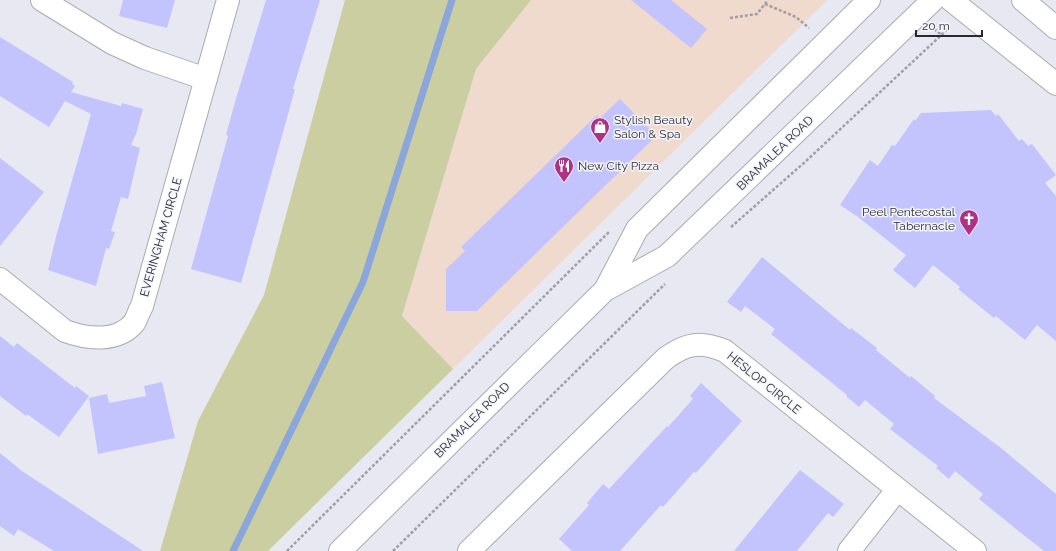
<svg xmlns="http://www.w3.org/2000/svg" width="1056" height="551" viewBox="0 0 1056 551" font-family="Raleway,sans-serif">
<rect width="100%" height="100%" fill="#e8e8f3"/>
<path fill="#f0dacd" d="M 531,0 L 827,0 L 453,369 L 402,316 L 476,69 Z"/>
<path fill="#cbcea1" d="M 345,0 L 531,0 L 476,69 L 402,316 L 453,369 L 268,551 L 160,551 L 198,421 L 264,295 Z"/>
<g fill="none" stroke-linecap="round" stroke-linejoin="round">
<path stroke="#8aa6db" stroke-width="7" d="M 233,551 L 363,282 L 452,0"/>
</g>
<path fill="#c3c3fe" d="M 123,0 L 175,0 L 167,28 L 119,16 Z
M 266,0 L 320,0 L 293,89 L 295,89 L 241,283 L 191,269 L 228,136 L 226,135 L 235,102 Z
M 631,0 L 671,0 L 707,29 L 691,48 Z
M 0,37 L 73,82 L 72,84 L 75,86 L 71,92 L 121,106 L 122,103 L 143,109 L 136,134 L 131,145 L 140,148 L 128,199 L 121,197 L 111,231 L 115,232 L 109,249 L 106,248 L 96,286 L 48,270 L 57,233 L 91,114 L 65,101 L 49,127 L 0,96 Z
M 620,99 L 656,136 L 477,311 L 446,311 L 446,269 L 465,251 L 461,247 L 597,115 L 600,118 Z
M 991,110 L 996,116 L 998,114 L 1019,141 L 1022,139 L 1028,146 L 1032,144 L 1056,175 L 1045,183 L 1056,196 L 1056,341 L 1037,325 L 1025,340 L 996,316 L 994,318 L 958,289 L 960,287 L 933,265 L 915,288 L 893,270 L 906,255 L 858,217 L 840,205 L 870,160 L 878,166 L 892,145 L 895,146 L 914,119 L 915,121 L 921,113 Z
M 0,158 L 44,192 L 0,246 Z
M 762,257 L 850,330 L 851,328 L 877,348 L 876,350 L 910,378 L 911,376 L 935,396 L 934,398 L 1001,448 L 1056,494 L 1056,551 L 1044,551 L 1021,533 L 979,499 L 983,494 L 955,471 L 949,479 L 936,468 L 938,466 L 890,429 L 894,424 L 865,400 L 859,407 L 846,396 L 847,395 L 771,334 L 775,329 L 745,306 L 741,312 L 727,302 Z
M 0,336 L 14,347 L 17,343 L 75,388 L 76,386 L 89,396 L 59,437 L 27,414 L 26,416 L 0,396 Z
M 162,382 L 175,438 L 98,454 L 89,398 L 107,394 L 109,403 L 146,396 L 144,386 Z
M 701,383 L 742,421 L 696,473 L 694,472 L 663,507 L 661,505 L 620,551 L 572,551 L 559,539 L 589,505 L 587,503 L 603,484 L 609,489 L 667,426 L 668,427 L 693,399 L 690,396 Z
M 0,453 L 22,471 L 143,551 L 54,551 L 18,529 L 14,536 L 0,526 Z
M 800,470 L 844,504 L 833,517 L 828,513 L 797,551 L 734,551 Z"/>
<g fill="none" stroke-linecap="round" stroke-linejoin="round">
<defs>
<path id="minor" d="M 42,0 L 112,43 L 145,58 L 206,79
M 0,279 L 65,331 C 87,339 117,343 134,323 C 137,318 139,311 142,306 L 228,0
M 469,551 L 666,358 C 687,343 700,341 725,351 L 975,551
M 849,551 L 897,490"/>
<path id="secondary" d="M 951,0 L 1056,84
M 1023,0 L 1056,28
M 605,290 L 637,229 L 869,0
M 340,551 L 605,290 L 667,256 L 933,0"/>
</defs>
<use href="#minor" stroke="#a9aab4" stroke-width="24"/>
<use href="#secondary" stroke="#a9aab4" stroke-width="24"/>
<path stroke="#9e9ea7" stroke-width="2.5" stroke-dasharray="3 2" stroke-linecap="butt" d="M 765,4 L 796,17 L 809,28
M 730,18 L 757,14 L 768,0
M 934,29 L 942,35
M 731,227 L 805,162 L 950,27
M 287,551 L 609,232
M 393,551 L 665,284"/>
<use href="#minor" stroke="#fff" stroke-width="22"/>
<use href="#secondary" stroke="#fff" stroke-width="22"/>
</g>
<defs>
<symbol id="shop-pin" viewBox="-11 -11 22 30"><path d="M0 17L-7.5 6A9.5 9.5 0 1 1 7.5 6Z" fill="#ae3284" stroke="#f5f5fe"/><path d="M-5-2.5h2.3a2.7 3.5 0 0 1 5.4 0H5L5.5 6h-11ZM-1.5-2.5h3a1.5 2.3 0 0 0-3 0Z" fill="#fff"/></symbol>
<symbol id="restaurant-pin" viewBox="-11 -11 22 30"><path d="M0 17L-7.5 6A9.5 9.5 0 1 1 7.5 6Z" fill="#ae3284" stroke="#f5f5fe"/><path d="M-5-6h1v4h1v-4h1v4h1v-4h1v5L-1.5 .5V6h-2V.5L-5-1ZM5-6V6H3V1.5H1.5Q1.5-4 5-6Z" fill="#fff"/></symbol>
<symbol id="church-pin" viewBox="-11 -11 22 30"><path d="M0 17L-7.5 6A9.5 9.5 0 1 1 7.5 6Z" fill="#ae3284" stroke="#f5f5fe"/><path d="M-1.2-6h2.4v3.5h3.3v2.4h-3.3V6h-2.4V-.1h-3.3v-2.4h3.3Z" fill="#fff"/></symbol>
</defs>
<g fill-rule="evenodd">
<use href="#shop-pin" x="589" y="116" width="22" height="30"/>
<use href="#restaurant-pin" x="553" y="155" width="22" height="30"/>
<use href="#church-pin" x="958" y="208" width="22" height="30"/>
</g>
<g text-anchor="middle" stroke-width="3" stroke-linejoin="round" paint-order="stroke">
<g font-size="12" fill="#2a2a2e" stroke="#f5f5fe" text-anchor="start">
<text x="614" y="124">Stylish Beauty<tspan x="614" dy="14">Salon &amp; Spa</tspan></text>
<text x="578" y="170">New City Pizza</text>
<text x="955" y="216" text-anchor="end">Peel Pentecostal<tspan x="955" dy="14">Tabernacle</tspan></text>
</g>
<g font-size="12" fill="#2a2a2e" stroke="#f5f5fe">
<text transform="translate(775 153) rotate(-44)" y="4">BRAMALEA ROAD</text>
<text transform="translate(161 237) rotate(-74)" y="4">EVERINGHAM CIRCLE</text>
<text transform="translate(764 383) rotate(39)" y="4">HESLOP CIRCLE</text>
<text transform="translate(472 420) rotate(-45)" y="4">BRAMALEA ROAD</text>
</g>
</g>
<path d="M916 30v6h66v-6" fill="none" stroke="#2a2a2e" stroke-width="2"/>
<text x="922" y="30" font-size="12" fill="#2a2a2e" stroke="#f5f5fe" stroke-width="3" paint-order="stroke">20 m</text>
</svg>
